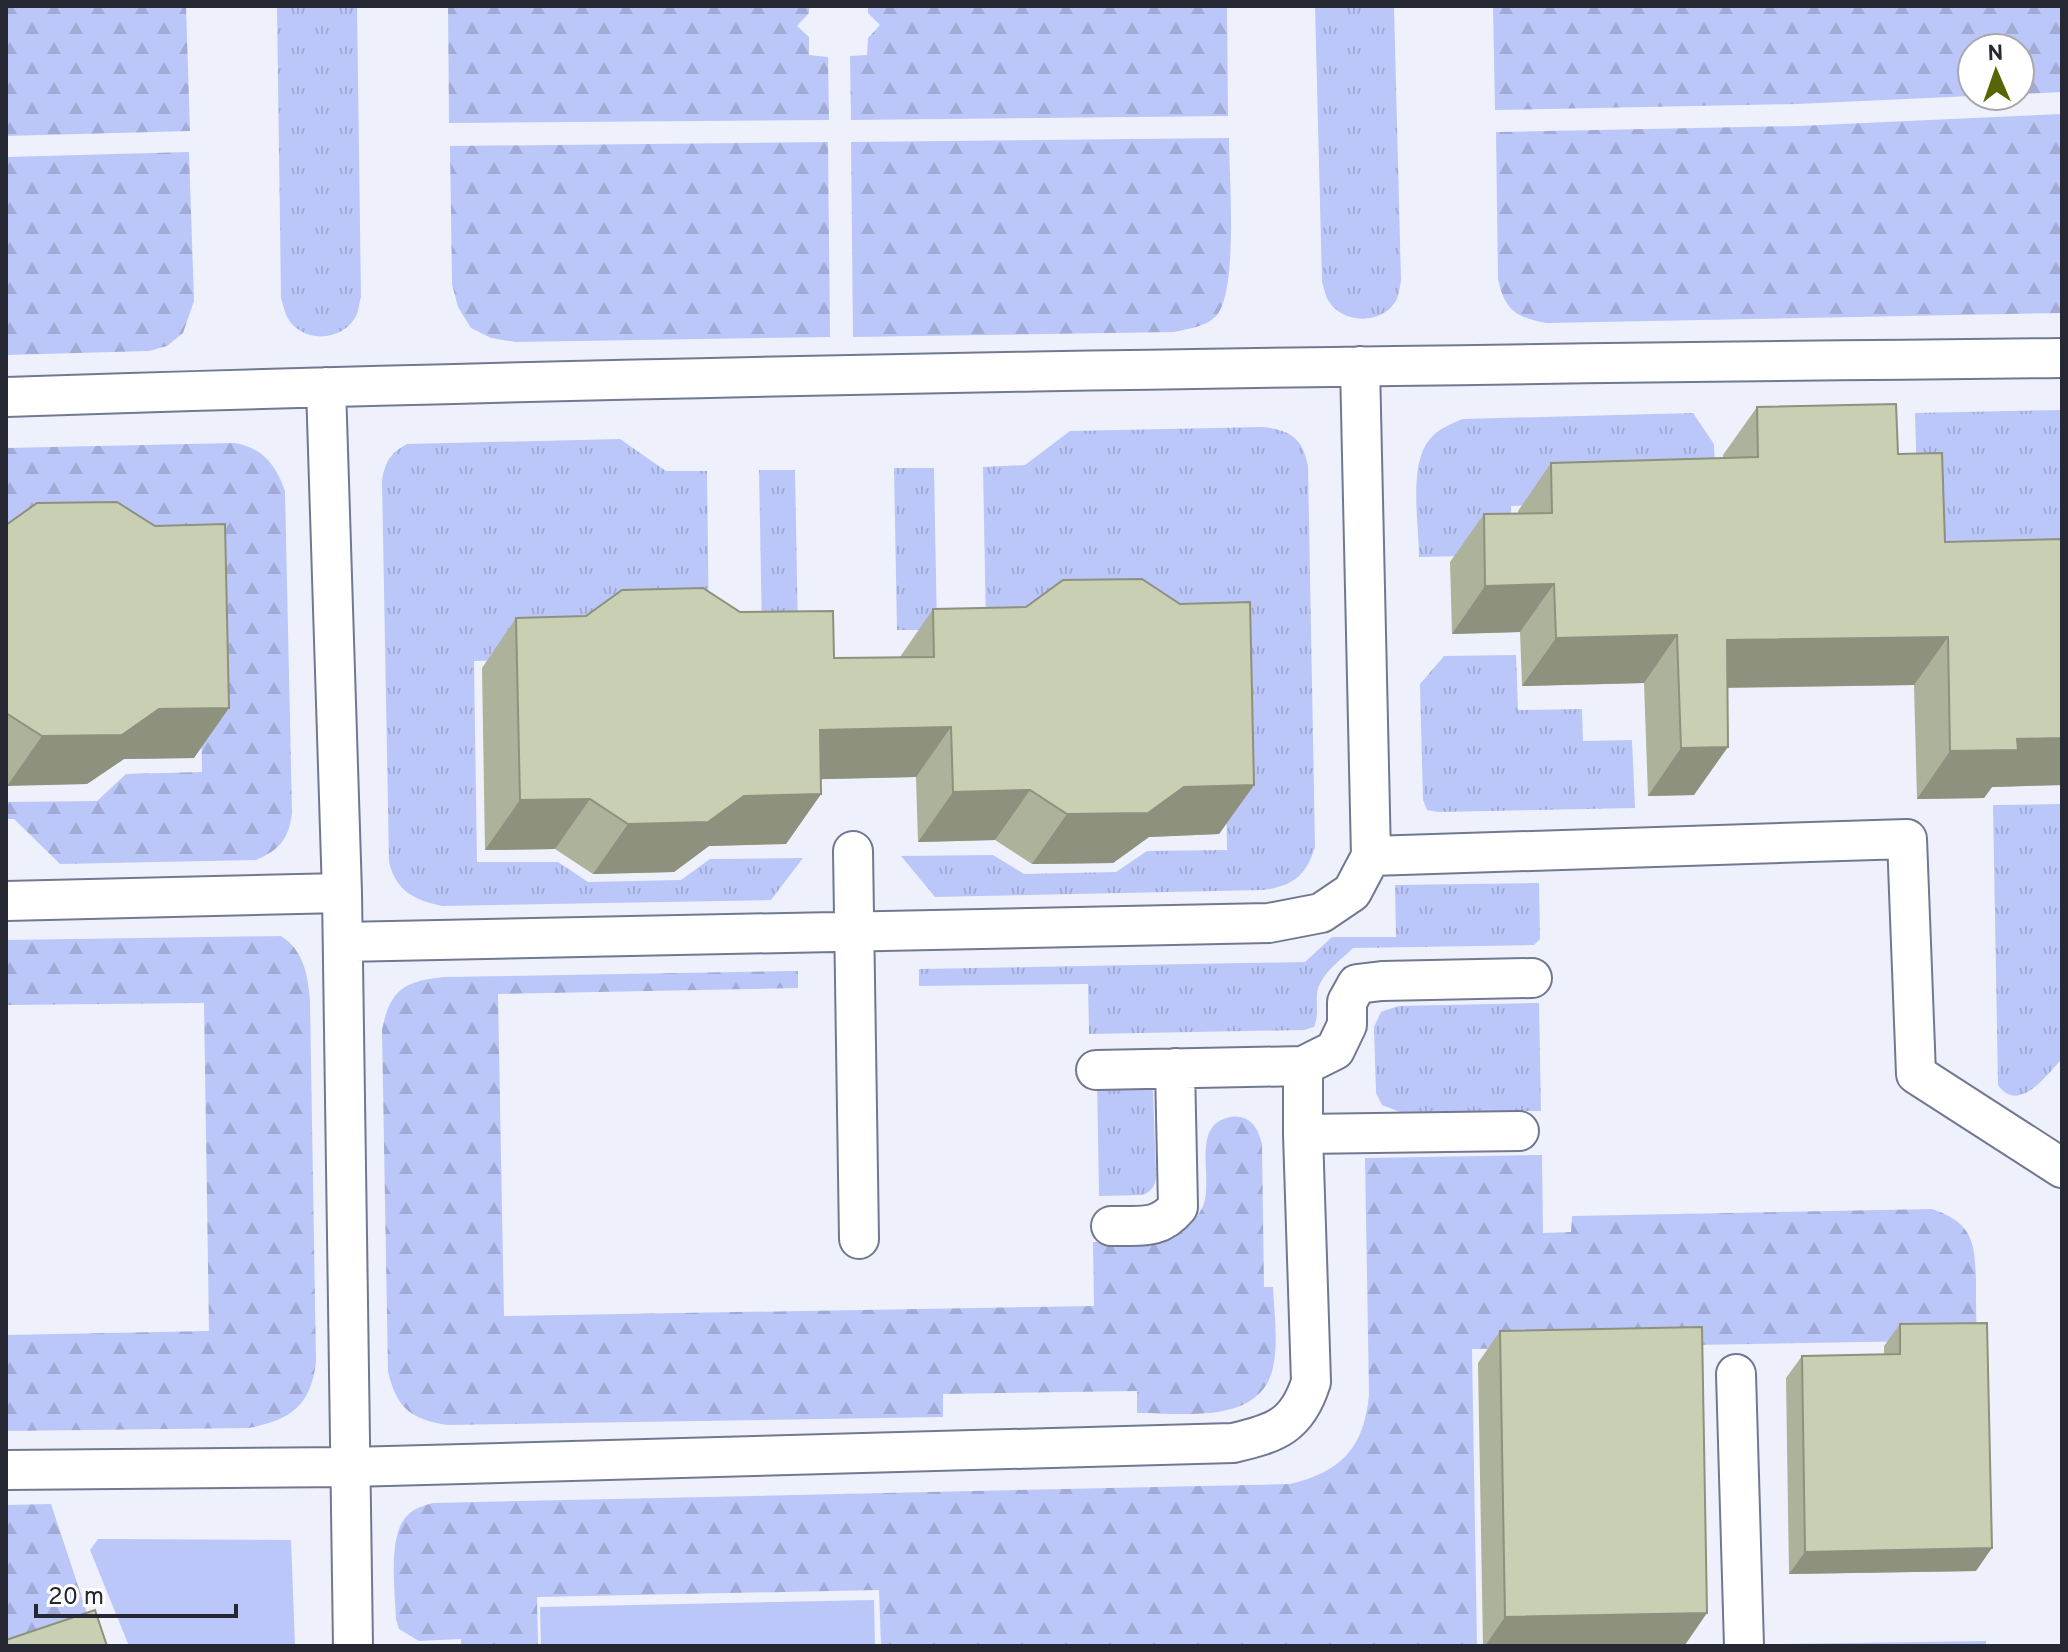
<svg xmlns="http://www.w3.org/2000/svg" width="2068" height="1652" viewBox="0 0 2068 1652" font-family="Overpass,sans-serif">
<defs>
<pattern id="grass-tufts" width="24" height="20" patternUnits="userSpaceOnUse" patternTransform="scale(2)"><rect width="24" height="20" fill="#bbc7f8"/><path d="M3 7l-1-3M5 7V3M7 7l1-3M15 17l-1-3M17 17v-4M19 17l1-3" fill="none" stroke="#a1abd5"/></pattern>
<pattern id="forest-firs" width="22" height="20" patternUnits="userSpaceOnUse" patternTransform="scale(2)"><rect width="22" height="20" fill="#bbc7f8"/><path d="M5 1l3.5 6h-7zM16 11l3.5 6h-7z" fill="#a1abd5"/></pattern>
</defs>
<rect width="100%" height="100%" fill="#eef1fc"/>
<path fill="url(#grass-tufts)" d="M 277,6 L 357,6 L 361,297 C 359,303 359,311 356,316 C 342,343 301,343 287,317 C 284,311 283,304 281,298 Z
M 1315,6 L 1394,6 L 1401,280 C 1400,286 1399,293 1397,299 C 1384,325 1342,325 1328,300 C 1325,295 1324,287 1322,282 Z
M 2062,410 L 2062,581 L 1920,585 L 1915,413 Z
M 1693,413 L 1714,444 L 1716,500 L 1511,506 L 1512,555 L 1419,557 C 1419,525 1408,464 1430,439 C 1438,429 1451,424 1462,419 Z
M 1263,427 C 1290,430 1303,438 1308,466 L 1315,847 C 1306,876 1293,886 1263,890 L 935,897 L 901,856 L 993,855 L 1024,874 L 1116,872 L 1147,851 L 1227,850 L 1224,648 L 986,628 L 983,467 L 1025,465 L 1070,431 Z
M 620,439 L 666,471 L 707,471 L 709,633 L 550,659 L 474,661 L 477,862 L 558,862 L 588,882 L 681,880 L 710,859 L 803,858 L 771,900 L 442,906 C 414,900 396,891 389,862 L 382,481 C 385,462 390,453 407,444 Z
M 894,468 L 934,468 L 937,630 L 897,630 Z
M 759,470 L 795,470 L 798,633 L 762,633 Z
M 1516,655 L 1518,710 L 1582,709 L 1583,741 L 1632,740 L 1635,808 L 1438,812 L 1427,810 L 1423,800 L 1420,684 L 1444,656 Z
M 2062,804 L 2062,1059 C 2047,1074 2019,1115 1998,1085 L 1993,805 Z
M 1539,883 L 1540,939 L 1534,945 L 1353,948 C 1340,961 1319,975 1317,994 C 1316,1006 1319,1015 1314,1027 L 1304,1030 L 1089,1034 L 1088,984 L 919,986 L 919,969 L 1305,962 L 1332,937 L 1396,937 L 1395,885 Z
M 1539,1003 L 1541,1111 L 1400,1112 L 1382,1105 L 1376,1093 L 1374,1027 L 1381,1012 L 1398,1006 Z
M 1097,1079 L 1148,1080 L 1153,1091 L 1156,1175 C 1156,1185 1152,1191 1143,1195 L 1099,1196 Z
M 1986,1641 L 1986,1646 L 1783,1646 L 1783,1644 Z"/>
<path fill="url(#forest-firs)" d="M 6,6 L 186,6 L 190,131 L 6,136 Z
M 448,6 L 809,6 L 809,13 L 797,26 L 809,37 L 809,55 L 828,57 L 829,120 L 449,123 Z
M 868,6 L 1227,6 L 1228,116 L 851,120 L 850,56 L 867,55 L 868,38 L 880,25 L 868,13 Z
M 1493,6 L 2062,6 L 2062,92 L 2020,94 L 2020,48 L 1972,48 L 1972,96 L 1797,104 L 1495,110 Z
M 2062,114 L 2062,313 L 1546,323 C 1515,317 1505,310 1498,279 L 1496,132 L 1798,126 Z
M 1229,138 C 1229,173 1239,296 1215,317 C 1205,327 1187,329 1174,332 L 853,337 L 851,142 Z
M 828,142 L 830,337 L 515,342 L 491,338 L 471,328 L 458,307 L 452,284 L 450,146 Z
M 189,152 L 194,301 L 183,333 L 167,346 L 149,351 L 6,355 L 6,157 Z
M 235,443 C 263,448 276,465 285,491 L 292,813 C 289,838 280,850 256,860 L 60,864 L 14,819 L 6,819 L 6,802 L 97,801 L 126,774 L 202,772 L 198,564 L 6,539 L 6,448 Z
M 281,936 C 304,951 308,975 310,1001 L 316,1362 C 311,1406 290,1420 249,1428 L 6,1431 L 6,1335 L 209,1331 L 204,1003 L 6,1005 L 6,940 Z
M 798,971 L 798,988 L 498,994 L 504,1316 L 1094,1306 L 1093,1242 C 1114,1242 1163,1247 1179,1234 C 1187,1228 1199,1216 1203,1206 C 1214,1180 1191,1127 1227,1118 C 1234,1116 1239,1116 1246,1119 C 1256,1124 1259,1133 1262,1144 L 1264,1287 L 1273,1287 C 1274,1311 1278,1338 1274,1362 C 1265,1426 1185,1413 1137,1413 L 1137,1391 L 943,1394 L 943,1417 L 447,1425 C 410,1419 397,1408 388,1372 L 382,1030 C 390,989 405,981 444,977 Z
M 1542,1155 L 1543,1233 L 1571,1232 L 1572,1216 L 1932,1209 C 1973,1223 1975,1242 1976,1282 C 1976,1301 1976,1321 1977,1340 L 1472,1349 L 1477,1646 L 881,1646 L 879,1590 L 537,1597 L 538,1646 L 461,1646 L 461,1639 L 419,1641 L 399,1629 L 396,1619 C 395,1592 388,1539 405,1518 C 412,1509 422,1506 433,1503 L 1290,1484 C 1341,1472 1364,1448 1369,1395 L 1365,1158 Z
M 51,1504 L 98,1646 L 6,1646 L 6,1505 Z"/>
<path fill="#bbc7f8" d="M 98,1539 L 291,1540 L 295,1646 L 129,1646 L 90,1550 Z
M 874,1600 L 875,1646 L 541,1646 L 540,1607 Z"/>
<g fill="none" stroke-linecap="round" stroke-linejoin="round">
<defs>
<path id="service" d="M 1360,366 L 1371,856
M 326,387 L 342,893 L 353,1646
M 6,397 C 691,374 1377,365 2062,358
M 853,851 L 859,1239
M 6,901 L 342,893
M 343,942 L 1269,923 L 1321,913 L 1352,892 L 1371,856 L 1907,839 L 1916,1074 L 2062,1168
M 1096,1070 L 1303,1066 L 1335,1050 L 1347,1025 L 1347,1002 L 1357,984 L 1382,981 L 1532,978
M 1303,1134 L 1519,1131
M 1111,1226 C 1140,1225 1158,1231 1178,1207 L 1175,1068
M 1736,1374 L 1744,1646
M 6,1470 L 350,1467 L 1233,1443 C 1276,1433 1297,1426 1311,1382 L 1303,1134 L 1303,1066"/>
</defs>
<use href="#service" stroke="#717890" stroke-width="42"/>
<use href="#service" stroke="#fff" stroke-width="38"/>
</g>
<path fill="#adb29a" d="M 1757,407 L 1898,454 L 1945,542 L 2062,785 L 1992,787 L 1984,798 L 1917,799 L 1914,685 L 1727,688 L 1694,795 L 1648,796 L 1644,683 L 1522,686 L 1520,632 L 1452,634 L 1450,562 L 1484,514 L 1518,514 L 1518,511 L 1551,463 L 1723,458 L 1723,455 Z
M 6,525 L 194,758 L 124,759 L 87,784 L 6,785 Z
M 933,609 L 1254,785 L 1219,834 L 1149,837 L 1113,863 L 1032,864 L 995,840 L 918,842 L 916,777 L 821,779 L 821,794 L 786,844 L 709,846 L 674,872 L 593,874 L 555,849 L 485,850 L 482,668 L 516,618 L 740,612 L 834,658 L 900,657 Z
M 1900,1324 L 1976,1571 L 1789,1574 L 1786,1378 L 1802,1356 L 1884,1354 L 1884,1346 Z
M 1500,1331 L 1685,1645 L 1483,1646 L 1478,1363 Z"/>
<path fill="#8d917d" d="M 1554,584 L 1520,632 L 1452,634 L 1485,586 Z
M 1677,635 L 1644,683 L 1522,686 L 1556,638 Z
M 1948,637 L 1914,685 L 1693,688 L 1727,640 Z
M 229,708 L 194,758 L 124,759 L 87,784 L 7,786 L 42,736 L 159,709 Z
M 951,727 L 916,777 L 785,780 L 820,730 Z
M 2062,738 L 2062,785 L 1992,787 L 1984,798 L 1917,799 L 1950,751 L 2017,739 Z
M 1728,747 L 1694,795 L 1648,796 L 1681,748 Z
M 1254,785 L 1219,834 L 1149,837 L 1113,863 L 1032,864 L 1067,814 L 1184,787 Z
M 1030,790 L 995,840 L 918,842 L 953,792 Z
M 821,794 L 786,844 L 709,846 L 674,872 L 593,874 L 628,824 L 744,796 Z
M 590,799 L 555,849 L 485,850 L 520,800 Z
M 1992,1548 L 1976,1571 L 1789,1574 L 1805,1552 Z
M 1707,1613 L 1685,1645 L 1485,1646 L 1505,1617 Z"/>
<path fill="#c9cfb3" stroke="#8d917d" stroke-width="2" d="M 1896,404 L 1898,454 L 1942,453 L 1945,542 L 2062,539 L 2062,738 L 2017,739 L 2018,750 L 1950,751 L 1948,637 L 1727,640 L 1728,747 L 1681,748 L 1677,635 L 1556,638 L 1554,584 L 1485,586 L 1484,514 L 1552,513 L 1551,463 L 1758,457 L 1757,407 Z
M 117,502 L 155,526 L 225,524 L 229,708 L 159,709 L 122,735 L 42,736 L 6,713 L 6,525 L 37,503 Z
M 1142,579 L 1180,604 L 1250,602 L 1254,785 L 1184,787 L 1148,813 L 1067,814 L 1030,790 L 953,792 L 951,727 L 820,730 L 821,794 L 744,796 L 708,822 L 628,824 L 590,799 L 520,800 L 516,618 L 586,616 L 622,590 L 703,588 L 740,612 L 833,611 L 834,658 L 934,657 L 933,609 L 1026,607 L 1063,580 Z
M 1987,1323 L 1992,1548 L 1805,1552 L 1802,1356 L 1900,1354 L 1900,1324 Z
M 1702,1327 L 1707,1613 L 1505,1617 L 1500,1331 Z
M 95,1610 L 107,1646 L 6,1646 L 6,1640 Z"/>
<rect width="2068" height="1652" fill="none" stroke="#252832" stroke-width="16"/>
<g transform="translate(1996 72) rotate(358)"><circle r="38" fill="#ffffff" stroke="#a8a9ad" stroke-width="2"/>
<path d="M0-6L14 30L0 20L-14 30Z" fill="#596404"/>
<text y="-12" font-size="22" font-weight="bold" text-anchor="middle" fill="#252832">N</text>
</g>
<path d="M36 1604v12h200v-12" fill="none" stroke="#252832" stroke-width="4"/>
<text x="48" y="1604" font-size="24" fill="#252832" stroke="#ffffff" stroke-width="6" paint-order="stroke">20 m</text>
</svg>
